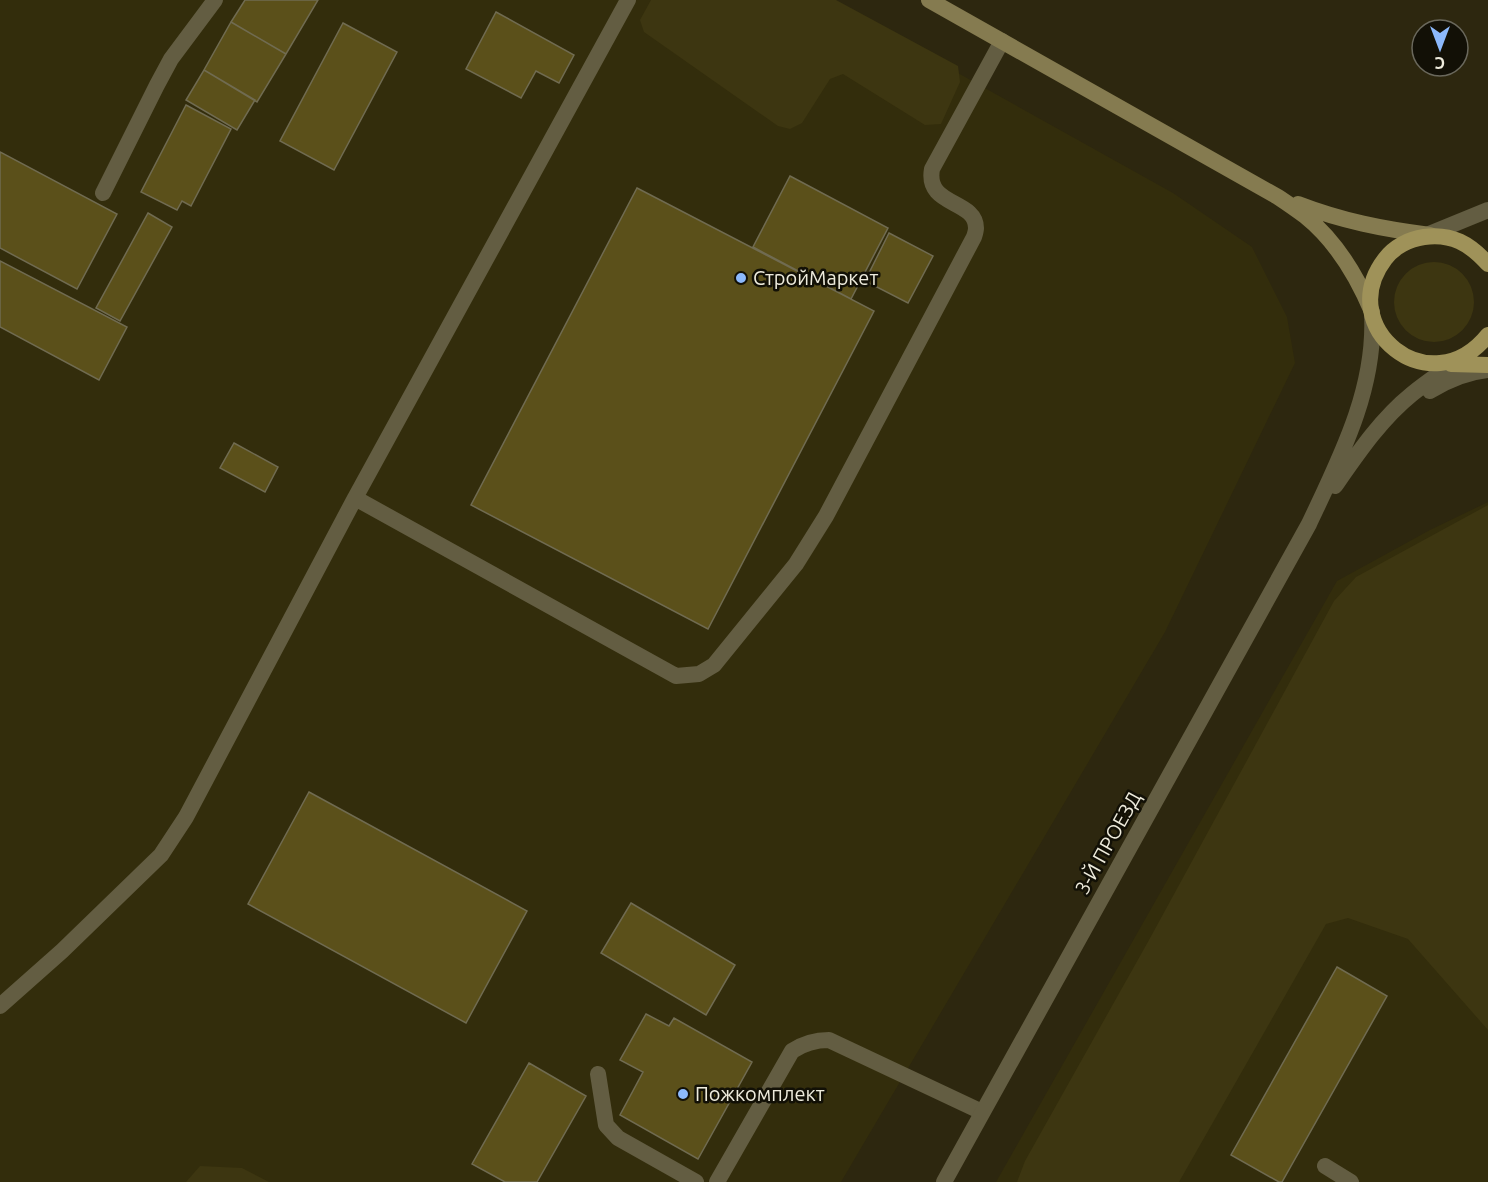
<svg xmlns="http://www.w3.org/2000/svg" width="1488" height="1182" viewBox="0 0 1488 1182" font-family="Ubuntu,sans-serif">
<rect width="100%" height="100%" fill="#2d270f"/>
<path fill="#332d0c" d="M 0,0 L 827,0 L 1173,193 L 1252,247 L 1287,317 L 1295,363 L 1165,632 L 841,1182 L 0,1182 Z
M 1488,502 L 1488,1182 L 996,1182 L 1337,581 L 1430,530 Z"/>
<path fill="#3d3611" d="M 651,0 L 836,0 L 958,66 L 960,82 L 941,124 L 925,125 L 843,74 L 830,79 L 802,123 L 790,129 L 778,126 L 644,32 L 640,20 Z
M1394 302a40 40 0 1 1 80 0a40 40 0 1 1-80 0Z
M 1488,505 L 1488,1030 L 1408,939 L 1348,918 L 1326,924 L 1179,1182 L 1017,1182 L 1025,1161 L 1149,940 L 1334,601 L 1356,577 Z
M 200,1166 L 242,1168 L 269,1182 L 186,1182 Z"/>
<path fill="#5b501a" stroke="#706b51" stroke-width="1.5" d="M 245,0 L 318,0 L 286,54 L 231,22 Z
M 496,12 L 574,55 L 559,83 L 536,71 L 521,98 L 466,69 Z
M 231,22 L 286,54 L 257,102 L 204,70 Z
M 343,23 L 397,52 L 334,170 L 280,141 Z
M 204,70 L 255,100 L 237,130 L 186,100 Z
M 186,105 L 231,129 L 191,206 L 182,201 L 177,210 L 141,192 Z
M 0,152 L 117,214 L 77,289 L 0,248 Z
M 790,176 L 888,228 L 851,299 L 753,247 Z
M 637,188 L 874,311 L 708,629 L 471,505 Z
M 148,213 L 172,227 L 120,321 L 96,308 Z
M 889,233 L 933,256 L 908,303 L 865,281 Z
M 0,261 L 127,327 L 99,380 L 0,327 Z
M 234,443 L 278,467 L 265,492 L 220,468 Z
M 309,792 L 527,911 L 466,1023 L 248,904 Z
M 631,903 L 735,965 L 706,1015 L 601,953 Z
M 1337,967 L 1387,996 L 1282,1182 L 1279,1182 L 1231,1155 Z
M 646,1014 L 669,1026 L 674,1018 L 752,1062 L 698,1159 L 620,1115 L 643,1072 L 620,1060 Z
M 529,1063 L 586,1096 L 537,1182 L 505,1182 L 472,1164 Z"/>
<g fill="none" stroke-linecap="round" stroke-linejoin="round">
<path stroke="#635d42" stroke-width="16" d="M 628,0 L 355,498 L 676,676 L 699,674 L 714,665 L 796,564 L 826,516 L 974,237 C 975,234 976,231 976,228 C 976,199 925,207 932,169 L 1002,41
M 103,193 L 157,85 L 171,59 L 215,0
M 0,1006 L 62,951 L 161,855 L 186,817 L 355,498
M 598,1074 L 606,1125 L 618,1138 L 696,1182
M 1325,1166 L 1351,1182
M 717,1182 L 792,1051 C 804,1043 815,1040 829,1040 L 982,1112"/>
<path stroke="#635d42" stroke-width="16" d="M 1422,237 L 1488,210"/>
<path stroke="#635d42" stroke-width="16" d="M 1430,391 C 1448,380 1467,372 1488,370
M 1335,486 C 1358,453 1381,419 1412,394 C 1428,381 1445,370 1461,358
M 944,1182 L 1309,524 C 1340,458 1376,389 1372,314"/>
<path stroke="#857b50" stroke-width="16" d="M 929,0 L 1278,197 C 1287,203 1296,209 1305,216 C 1336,241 1357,276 1372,312
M 1298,204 C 1342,221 1383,229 1430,235"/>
<path stroke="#9f9259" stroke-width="16" d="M 1488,264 C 1470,244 1452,233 1424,237 C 1409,239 1394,247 1385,259 C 1333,327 1430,407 1488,335
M 1451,364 L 1488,365"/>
</g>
<g fill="#8cb9fc" stroke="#121006" stroke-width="2">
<circle cx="741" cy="278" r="6"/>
<circle cx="683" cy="1094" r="6"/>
</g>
<g text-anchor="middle" stroke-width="5" stroke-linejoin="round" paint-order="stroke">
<g font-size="20" fill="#eeebdc" stroke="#121006" text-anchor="start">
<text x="753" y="285">СтройМаркет</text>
<text x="695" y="1101">Пожкомплект</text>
</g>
<g font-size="20" fill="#eeebdc" stroke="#121006">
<text transform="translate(1108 843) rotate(-61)" y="7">3-Й ПРОЕЗД</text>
</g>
</g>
<g transform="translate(1440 48) rotate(180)"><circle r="28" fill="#121006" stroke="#6a685c" stroke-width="1.5"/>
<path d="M0-4.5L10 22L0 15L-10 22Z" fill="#8cb9fc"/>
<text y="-9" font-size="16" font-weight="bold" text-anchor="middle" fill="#eeebdc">С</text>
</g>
</svg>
